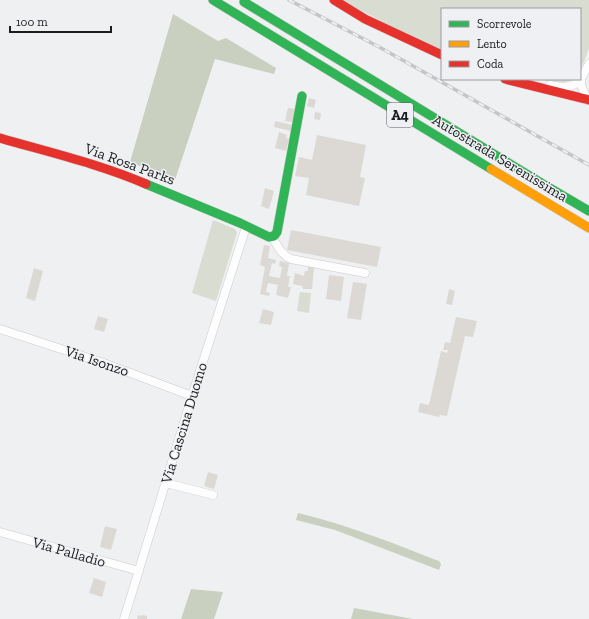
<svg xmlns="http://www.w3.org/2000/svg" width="589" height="619" viewBox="0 0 589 619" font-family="'Zilla Slab',serif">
<rect width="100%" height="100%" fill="#eff0f2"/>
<path fill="#d9ddd1" d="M 341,0 L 589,0 L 589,48 L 584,62 L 580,69 L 580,9 L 442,9 L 442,52 Z
M 540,79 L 573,79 C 560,86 553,83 540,79 Z
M 213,220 L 235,229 L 237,233 L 216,301 L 192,293 Z
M 300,292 L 311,293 L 309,313 L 297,311 Z"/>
<path fill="#cad0c0" d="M 173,14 L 218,41 L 226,38 L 276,68 L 274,74 L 215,59 L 175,180 L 130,162 Z
M 298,513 C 345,524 390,542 436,560 L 439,561 L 441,564 L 439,570 L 335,530 L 296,520 Z
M 191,589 L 223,592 L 214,619 L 181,619 Z
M 354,608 L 413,619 L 351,619 Z"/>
<path fill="#dcd8d4" d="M 309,98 L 316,100 L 314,108 L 307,106 Z
M 288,108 L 296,109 L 293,122 L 285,121 Z
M 315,112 L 321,113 L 320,120 L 314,119 Z
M 275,121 L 292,125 L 291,131 L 274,127 Z
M 279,132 L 287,135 L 286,138 L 289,139 L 286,151 L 275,148 Z
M 317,135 L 366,145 L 360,177 L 365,178 L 359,206 L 306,195 L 309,178 L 295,176 L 299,157 L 312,160 Z
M 265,188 L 274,191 L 269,209 L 261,206 Z
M 291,230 L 381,247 L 377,267 L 287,250 Z
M 264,245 L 270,246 L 268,258 L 276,260 L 275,264 L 272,263 L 269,276 L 280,278 L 282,267 L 279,266 L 280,261 L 289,263 L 287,276 L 290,276 L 288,287 L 291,287 L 288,298 L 276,295 L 278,285 L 268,283 L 266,292 L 270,293 L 269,296 L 260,294 L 265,267 L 260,265 Z
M 308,266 L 314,268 L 312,289 L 303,289 L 302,286 L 293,284 L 295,273 L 304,276 L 305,271 L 308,271 Z
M 34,268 L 43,271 L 35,301 L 26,298 Z
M 329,275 L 344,277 L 341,301 L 326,299 Z
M 353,282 L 367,284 L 361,320 L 347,318 Z
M 449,289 L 455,291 L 452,305 L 446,304 Z
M 263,309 L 274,312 L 271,325 L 259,323 Z
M 98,316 L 108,319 L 104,332 L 94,329 Z
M 456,317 L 477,321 L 473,337 L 465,336 L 447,416 L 440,415 L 439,417 L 418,412 L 420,403 L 429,405 L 441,351 L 447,353 L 448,350 L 443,350 L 445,342 L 450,343 Z
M 208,472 L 218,475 L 214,489 L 204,486 Z
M 105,526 L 117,529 L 111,550 L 100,547 Z
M 94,578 L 106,582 L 102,597 L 89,593 Z
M 138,615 L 141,616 L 142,615 L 147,616 L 147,619 L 137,619 Z"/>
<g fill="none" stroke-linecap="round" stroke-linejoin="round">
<defs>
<path id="street" d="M 581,79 L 581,85 L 587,100 L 589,97
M 550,85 C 575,90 578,85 589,64
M 272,237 C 278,246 281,255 291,259 L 365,273
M 0,329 L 101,362 L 192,396
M 166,483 L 213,495
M 0,532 L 139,571
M 124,619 L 192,396 L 246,227"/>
<path id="fast" d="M 213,0 L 491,169
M 244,2 L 543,184 L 589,211
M 146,184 L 240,223 L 269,237 L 274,236 L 277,232 L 302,96"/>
<path id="slow" d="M 491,169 L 589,228"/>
<path id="jam" d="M 334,0 L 365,19 L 442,55
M 505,79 L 589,100
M 0,138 C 48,152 100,164 146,184"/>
</defs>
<use href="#street" stroke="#cacacb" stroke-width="9"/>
<use href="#fast" stroke="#cacacb" stroke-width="10"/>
<use href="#slow" stroke="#cacacb" stroke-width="10"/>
<use href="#jam" stroke="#cacacb" stroke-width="10"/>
<use href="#street" stroke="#fdfdfd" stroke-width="8"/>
<use href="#fast" stroke="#30b455" stroke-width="9"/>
<use href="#slow" stroke="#ff9f0a" stroke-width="9"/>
<use href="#jam" stroke="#e5322d" stroke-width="9"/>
<defs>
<path id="rail" d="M 289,0 L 381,48 L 589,165"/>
</defs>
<use href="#rail" stroke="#c4c5c6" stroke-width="3.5"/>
<use href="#rail" stroke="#eef0f3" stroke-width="2" stroke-dasharray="6" stroke-linecap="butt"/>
</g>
<g text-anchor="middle" stroke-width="3" stroke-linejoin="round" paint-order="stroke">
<rect fill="#eef0f3" stroke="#5a5c5d" stroke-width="1" x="387" y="103" width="26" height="24" rx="3"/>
<g font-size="14" font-weight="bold" fill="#1b1c1d">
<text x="400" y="120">A4</text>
</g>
<g font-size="15" fill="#1b1c1d" stroke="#eef0f3">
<text transform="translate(500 158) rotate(31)" y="5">Autostrada Serenissima</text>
<text transform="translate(130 164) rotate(20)" y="5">Via Rosa Parks</text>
<text transform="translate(97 361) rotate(19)" y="5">Via Isonzo</text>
<text transform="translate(184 423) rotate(-73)" y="5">Via Cascina Duomo</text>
<text transform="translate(69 552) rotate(16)" y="5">Via Palladio</text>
</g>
</g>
<rect x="441" y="8" width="140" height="72" fill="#eef0f3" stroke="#9a9b9d"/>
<rect x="449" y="21" width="20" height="6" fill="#30b455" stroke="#9a9b9d"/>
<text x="477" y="28" font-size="12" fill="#1b1c1d">Scorrevole</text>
<rect x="449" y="41" width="20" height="6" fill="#ff9f0a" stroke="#9a9b9d"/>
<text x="477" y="48" font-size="12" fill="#1b1c1d">Lento</text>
<rect x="449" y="61" width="20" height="6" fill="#e5322d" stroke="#9a9b9d"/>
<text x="477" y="68" font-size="12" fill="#1b1c1d">Coda</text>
<path d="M10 26v6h101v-6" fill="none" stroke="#1b1c1d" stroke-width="2"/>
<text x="16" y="26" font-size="12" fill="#1b1c1d" stroke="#eef0f3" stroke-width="3" paint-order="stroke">100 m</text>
</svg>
